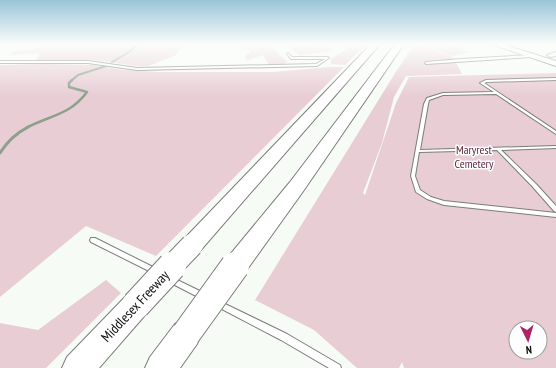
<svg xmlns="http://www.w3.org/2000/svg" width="556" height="368" viewBox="0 0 556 368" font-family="'PT Sans Narrow',sans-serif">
<rect width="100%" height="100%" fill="#f7fbf6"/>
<path fill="#e8cdd5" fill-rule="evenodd" d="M 19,44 L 188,44 L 180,48 L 176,55 L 148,66 L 136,66 L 103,61 L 83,60 L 36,60 L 40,54 L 36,53 L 10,55 L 13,51 L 30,50 L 40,47 L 39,44 L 15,46 Z
M 245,44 L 271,44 L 280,56 L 287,61 L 285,64 L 269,65 L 263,55 L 247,60 L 245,56 L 252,51 L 242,48 Z
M 306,44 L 326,44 L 332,51 L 299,55 L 289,46 Z
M 346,44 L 367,44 L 345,65 L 331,64 L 331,59 L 349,48 Z
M 415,44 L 453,57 L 462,74 L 406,76 L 394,97 L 382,143 L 363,193 L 365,195 L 396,103 L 409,77 L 556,73 L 556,368 L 404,368 L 402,362 L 399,368 L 357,368 L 314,330 L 255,300 L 397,70 ZM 516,328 L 540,328 L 540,352 L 516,352 Z
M 419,44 L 451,44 L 469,52 L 452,56 Z
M 44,64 L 94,65 L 124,70 L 160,72 L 273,72 L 329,67 L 344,67 L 156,256 L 86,226 L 0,297 L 0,65 Z
M 106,280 L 121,293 L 46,368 L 0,368 L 0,323 L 38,330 Z"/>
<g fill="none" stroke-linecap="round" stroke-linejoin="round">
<path stroke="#8da08b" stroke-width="2" d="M 112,62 L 129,52 L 138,44
M 71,81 L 78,75 L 106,66"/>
<path stroke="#8da08b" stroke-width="2.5" d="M 26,128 C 50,115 69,116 87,92 L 69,87 L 69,83 L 72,80"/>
<path stroke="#8da08b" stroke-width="3" d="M 0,153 C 8,141 15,134 28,127"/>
<defs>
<path id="service" d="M 288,53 L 292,57 L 328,57 L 329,58 L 317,66 L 137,70 L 88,63 L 0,63 L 0,61 L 88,61 L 137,68 L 316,64 L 325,59 L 291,59 L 287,54 Z
M 530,55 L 531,57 L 426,64 L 425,63 L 426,62 L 461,59 Z
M 556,78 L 556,80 L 487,82 L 484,83 L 556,131 L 556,134 L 496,94 L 443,95 L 429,100 L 428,104 L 420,150 L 556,146 L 556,148 L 501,150 L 536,184 L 556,206 L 556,212 L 554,211 L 532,186 L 497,150 L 419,152 L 415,176 L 420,190 L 431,197 L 444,201 L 556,213 L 556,217 L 444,205 L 427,199 L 416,192 L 411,176 L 424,104 L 427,98 L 443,93 L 494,92 L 480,83 L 486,80 Z
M 91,238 L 95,238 L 157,269 L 158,271 L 157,273 L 155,274 L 91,242 L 90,240 Z
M 171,277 L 206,294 L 207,296 L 206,298 L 203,299 L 200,298 L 169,282 L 168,280 L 169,278 Z
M 219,301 L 287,334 L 340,365 L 341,368 L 329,368 L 281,340 L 216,306 L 215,304 L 216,302 Z"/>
<path id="minor" d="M 556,52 L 556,56 L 550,57 L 547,55 Z"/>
<path id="secondary" d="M 491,44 L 502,44 L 556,61 L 556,66 Z"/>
<path id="motorway" d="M 371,44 L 380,44 L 200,251 L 192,254 L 184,251 L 180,245 L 184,239 Z
M 395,44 L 404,44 L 304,190 L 246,271 L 237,274 L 228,271 L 225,264 L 228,257 L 290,182 Z
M 136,292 L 146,296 L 150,305 L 146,314 L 99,368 L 62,368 L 67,357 L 126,296 Z
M 186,319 L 197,324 L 201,334 L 197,344 L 180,368 L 145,368 L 150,357 L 175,324 Z"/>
</defs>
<use href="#service" stroke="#7a7d79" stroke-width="2"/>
<use href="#minor" stroke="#7a7d79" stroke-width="2"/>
<use href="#secondary" stroke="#7a7d79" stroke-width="2"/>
<use href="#motorway" stroke="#7a7d79" stroke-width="2"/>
<use href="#service" fill="#fff" fill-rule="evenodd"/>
<use href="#minor" fill="#fff" fill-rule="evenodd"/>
<use href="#secondary" fill="#fff" fill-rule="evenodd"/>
<use href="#motorway" fill="#fff" fill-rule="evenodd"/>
<defs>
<path id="motorway-bridge-far1" d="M 171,267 L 192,245
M 235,267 L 237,264"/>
<path id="motorway-bridge" d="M 136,305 L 172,266
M 186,334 L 235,266"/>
</defs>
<use href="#motorway-bridge-far1" stroke="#7a7d79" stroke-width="24" stroke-linecap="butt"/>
<use href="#motorway-bridge" stroke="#7a7d79" stroke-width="30" stroke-linecap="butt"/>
<use href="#motorway-bridge-far1" stroke="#fff" stroke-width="22"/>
<use href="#motorway-bridge" stroke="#fff" stroke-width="28"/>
</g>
<linearGradient id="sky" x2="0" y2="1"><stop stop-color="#99c5d8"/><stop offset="0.46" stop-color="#fbfdfb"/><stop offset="1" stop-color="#fbfdfb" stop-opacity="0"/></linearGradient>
<rect width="556" height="96" fill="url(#sky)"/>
<g text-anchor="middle" stroke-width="3" stroke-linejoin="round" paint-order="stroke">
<g font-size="12" fill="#5d293d" stroke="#fff">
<text x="474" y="154">Maryrest<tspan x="474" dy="14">Cemetery</tspan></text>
</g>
<g font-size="14" fill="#0c0d0c" stroke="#fff">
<text transform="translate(135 306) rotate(-47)" y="5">Middlesex Freeway</text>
</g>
</g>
<g transform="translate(528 340) rotate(175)"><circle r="19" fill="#ffffff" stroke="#9e9e9e"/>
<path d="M0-3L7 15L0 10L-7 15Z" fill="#ad2465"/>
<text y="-6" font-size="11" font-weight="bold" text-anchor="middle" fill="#0c0d0c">N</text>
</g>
</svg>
